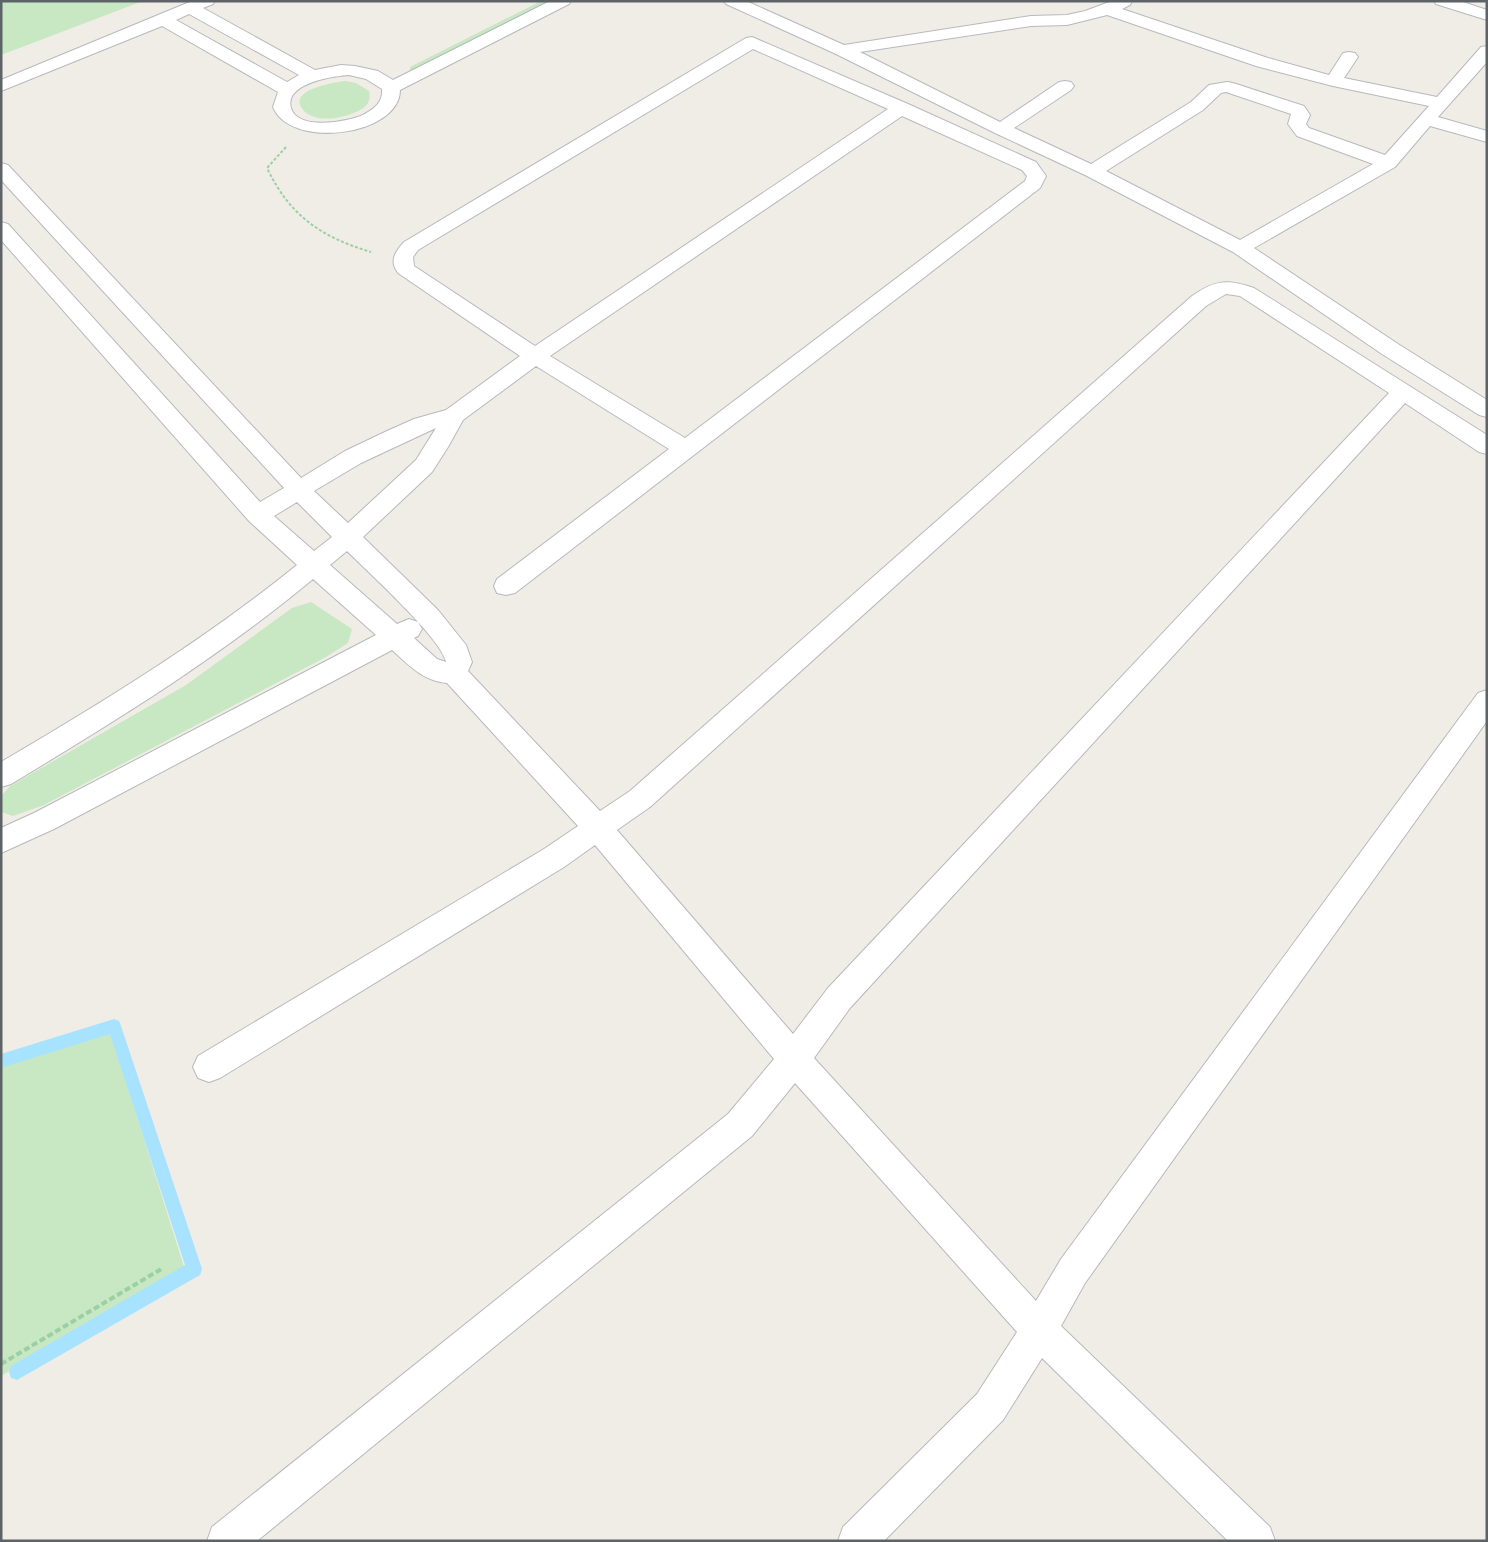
<svg xmlns="http://www.w3.org/2000/svg" width="1488" height="1542" viewBox="0 0 1488 1542" font-family="Lato,sans-serif">
<rect width="100%" height="100%" fill="#f0ede6"/>
<path fill="#c7e8c2" d="M 1,1 L 143,1 L 1,55 Z
M 541,1 L 552,1 L 416,71 L 410,70 L 410,67 Z
M 346,81 L 356,83 L 369,91 C 371,100 368,106 360,110 C 346,118 317,124 304,111 C 284,90 335,82 346,81 Z
M 311,602 L 352,629 L 348,643 L 326,657 L 44,805 L 13,816 L 1,812 L 1,796 L 10,786 L 186,685 L 292,608 Z
M 110,1031 L 185,1270 L 1,1376 L 1,1067 Z"/>
<g fill="none" stroke-linecap="round" stroke-linejoin="round">
<path fill="#a7e3ff" fill-rule="evenodd" d="M 114,1019 L 119,1021 L 121,1026 L 202,1269 L 200,1275 L 17,1380 L 11,1378 L 9,1372 L 11,1366 L 185,1265 L 110,1034 L 1,1068 L 1,1054 Z"/>
<defs>
<path id="minor" d="M 192,1 L 215,1 L 213,4 L 203,8 L 315,70 L 341,65 L 355,66 L 378,71 L 393,80 L 550,1 L 571,1 L 569,4 L 400,90 C 400,136 290,150 273,107 L 278,92 L 162,26 L 1,91 L 1,80 ZM 189,14 L 299,75 L 287,82 L 176,20 ZM 349,75 L 366,79 L 382,89 C 383,103 374,109 363,115 C 347,122 298,131 291,108 C 284,83 334,76 349,75 Z
M 724,1 L 746,1 L 844,45 L 1031,16 L 1067,15 L 1085,11 L 1112,1 L 1132,1 L 1130,5 L 1122,9 L 1268,58 L 1329,75 L 1343,53 L 1349,52 L 1355,53 L 1358,57 L 1344,78 L 1437,97 L 1481,47 L 1487,46 L 1487,62 L 1438,117 L 1487,131 L 1487,142 L 1430,126 L 1395,167 L 1254,248 L 1398,344 L 1487,400 L 1487,417 L 1479,415 L 1382,354 L 1233,252 L 1085,175 L 995,133 L 836,54 L 726,4 ZM 1107,15 L 1256,66 L 1333,86 L 1429,106 L 1385,155 L 1309,128 L 1306,124 L 1310,115 L 1304,106 L 1233,83 L 1227,82 L 1209,85 L 1191,102 L 1091,164 L 1014,128 L 1071,90 L 1074,86 L 1071,82 L 1065,81 L 1059,82 L 1000,122 L 860,52 L 1031,26 L 1067,25 ZM 1226,92 L 1291,114 L 1288,124 L 1297,136 L 1373,164 L 1240,240 L 1106,171 L 1203,110 L 1221,93 Z
M 1434,1 L 1460,1 L 1487,10 L 1487,20 L 1436,4 Z
M 752,37 L 908,104 L 1036,162 L 1046,176 L 1040,188 L 515,593 L 506,595 L 497,593 L 494,586 L 497,579 L 669,449 L 536,366 L 463,420 L 448,447 L 432,472 L 363,537 L 438,610 L 466,645 L 472,662 L 468,671 L 600,811 L 630,791 L 1192,296 C 1215,280 1227,279 1254,288 L 1487,435 L 1487,454 L 1479,452 L 1405,403 L 850,1008 L 814,1058 L 1036,1301 L 1061,1259 L 1478,693 L 1487,690 L 1487,721 L 1085,1283 L 1061,1326 L 1270,1527 L 1275,1541 L 1228,1541 L 1042,1358 L 1003,1420 L 884,1541 L 838,1541 L 843,1527 L 977,1394 L 1017,1332 L 795,1083 L 752,1136 L 257,1541 L 207,1541 L 212,1527 L 728,1114 L 774,1059 L 595,845 L 564,867 L 220,1078 L 209,1082 L 198,1078 L 193,1067 L 198,1056 L 544,849 L 578,826 L 447,683 C 423,681 409,665 392,650 L 54,829 L 1,853 L 1,828 L 34,813 L 376,635 L 313,579 C 218,658 117,720 11,784 L 1,787 L 1,762 C 105,701 204,640 297,565 L 249,521 L 1,240 L 1,222 L 8,224 L 260,502 L 284,488 L 1,180 L 1,163 L 8,165 L 301,478 L 345,451 L 387,431 L 414,419 L 446,410 L 520,356 L 398,273 C 389,261 395,252 404,242 L 746,38 ZM 753,49 L 888,109 L 535,346 L 414,266 L 413,257 L 418,250 ZM 902,116 L 1022,170 L 1027,176 L 1025,181 L 685,438 L 550,356 ZM 1226,294 L 1240,296 L 1389,393 L 828,988 L 793,1034 L 617,830 L 650,807 L 1206,306 ZM 436,428 L 416,460 L 348,523 L 314,491 L 361,463 ZM 297,502 L 332,537 L 314,551 L 274,516 ZM 347,551 C 367,571 442,639 446,662 L 437,659 L 414,638 L 418,636 L 422,629 L 418,622 L 409,619 L 397,624 L 330,565 Z"/>
</defs>
<use href="#minor" stroke="#b6b9bd" stroke-width="2"/>
<path stroke="#9dcfa5" stroke-width="2" stroke-dasharray="3 2" stroke-linecap="butt" d="M 286,147 L 267,168 C 290,216 321,237 371,252"/>
<path stroke="#9dcfa5" stroke-width="4" stroke-dasharray="6 3" stroke-linecap="butt" d="M 1,1364 L 163,1268"/>
<use href="#minor" fill="#fff" fill-rule="evenodd"/>
</g>
<rect width="1488" height="1542" fill="none" stroke="#5d6367" stroke-width="5"/>
</svg>
